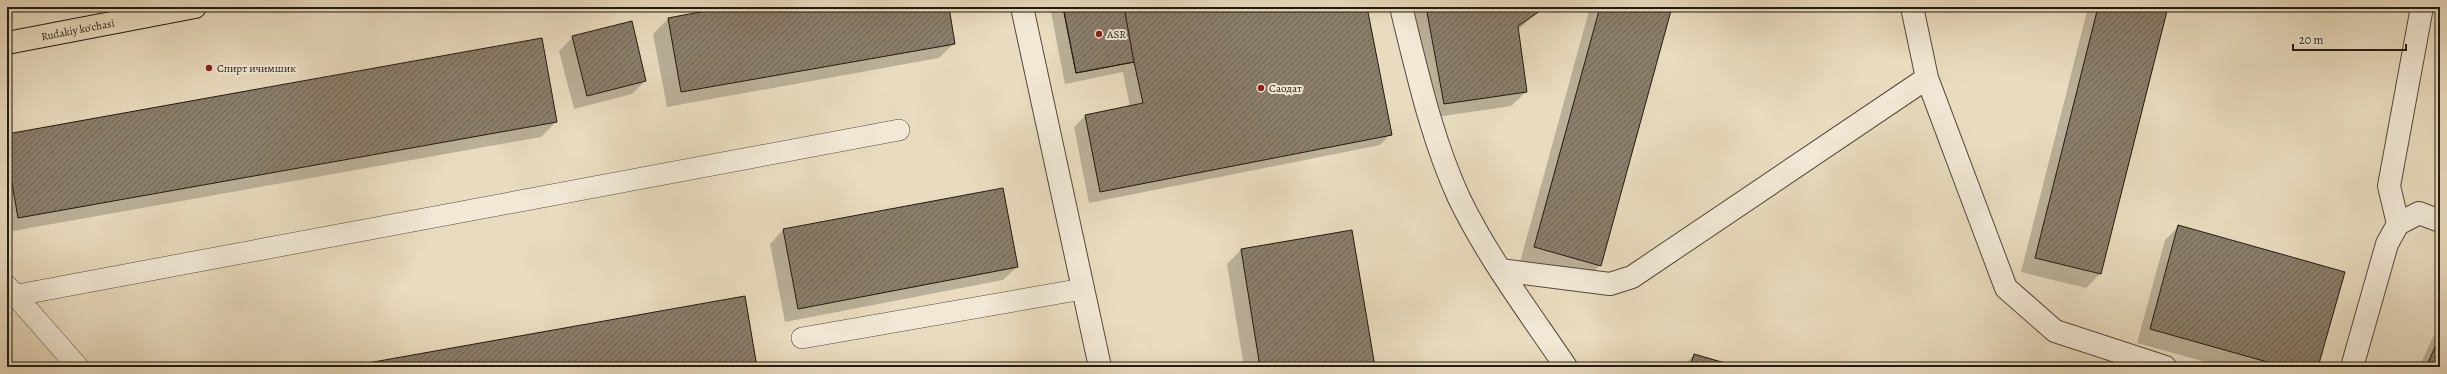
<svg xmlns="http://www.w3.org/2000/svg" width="2447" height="374" viewBox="0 0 2447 374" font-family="Alegreya,serif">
<defs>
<pattern id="building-hatch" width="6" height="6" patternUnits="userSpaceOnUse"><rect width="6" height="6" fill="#8a7e6b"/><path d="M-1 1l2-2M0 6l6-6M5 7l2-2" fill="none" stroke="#706656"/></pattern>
</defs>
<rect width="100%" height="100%" fill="#e9dbbf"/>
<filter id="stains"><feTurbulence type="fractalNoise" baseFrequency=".005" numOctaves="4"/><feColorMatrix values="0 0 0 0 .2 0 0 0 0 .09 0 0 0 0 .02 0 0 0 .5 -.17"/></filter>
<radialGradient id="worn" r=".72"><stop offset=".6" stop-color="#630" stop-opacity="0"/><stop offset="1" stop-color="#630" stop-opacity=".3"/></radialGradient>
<path fill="#0003" d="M 733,7 L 948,7 L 954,43 L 939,58 L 667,107 L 653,34 L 669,18 Z
M 1050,7 L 1366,7 L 1391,134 L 1380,145 L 1089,203 L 1074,127 L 1085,116 L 1130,107 L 1123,72 L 1065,84 Z
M 1410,7 L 1538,7 L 1539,11 L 1518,30 L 1526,92 L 1511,106 L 1430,118 Z
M 1590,7 L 1671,7 L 1600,265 L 1586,280 L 1520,262 Z
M 2088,7 L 2167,7 L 2100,274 L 2086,288 L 2021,272 Z
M 573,37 L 645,81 L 632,94 L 574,109 L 559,51 Z
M 556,122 L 541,137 L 7,232 L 7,135 Z
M 1002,189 L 1017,267 L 1003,280 L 785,322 L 770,244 L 783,230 Z
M 2179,226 L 2317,367 L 2224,367 L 2137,343 L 2165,240 Z
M 1241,250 L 1374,367 L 1244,367 L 1227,264 Z
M 2440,330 L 2440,367 L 2419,367 L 2433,337 Z
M 1694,355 L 1735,367 L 1682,367 Z"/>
<path fill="url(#building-hatch)" stroke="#231a0f" d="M 727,7 L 949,7 L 955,44 L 681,92 L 668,18 Z
M 1063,7 L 1367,7 L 1392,135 L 1100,192 L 1085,115 L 1143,103 L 1134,62 L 1076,73 Z
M 1063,7 L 1124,7 L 1134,62 L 1076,73 Z
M 1426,7 L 1539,7 L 1540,11 L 1518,26 L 1527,92 L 1444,104 Z
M 1600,7 L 1672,7 L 1601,266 L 1534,247 Z
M 2098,7 L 2168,7 L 2101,274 L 2035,258 Z
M 632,21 L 646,81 L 587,96 L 572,36 Z
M 542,38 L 557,122 L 18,218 L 7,155 L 7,134 Z
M 1003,188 L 1018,267 L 798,309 L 783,229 Z
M 2178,225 L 2345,272 L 2318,367 L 2285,367 L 2150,329 Z
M 1352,230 L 1375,367 L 1260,367 L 1241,249 Z
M 745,296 L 757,367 L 345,367 Z
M 2440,336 L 2440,367 L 2426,367 Z
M 1694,354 L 1739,367 L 1690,367 Z"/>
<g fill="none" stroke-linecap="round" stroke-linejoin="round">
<defs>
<path id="service" d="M 7,286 L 78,367
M 7,297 L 899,130
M 802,338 L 1083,289"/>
<path id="minor" d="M 1022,7 L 1100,367
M 1401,7 C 1417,71 1431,137 1459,198 C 1488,258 1529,312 1566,367
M 1912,7 L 1927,78 L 2006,288 L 2055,331 L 2165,367
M 2398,224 L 2389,186 L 2422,7
M 1500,270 L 1610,284 L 1632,277 L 1927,78
M 2352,367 L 2387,244 L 2398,224 L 2419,213 L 2440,221"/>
<g id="primary">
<path id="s1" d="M 7,43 L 195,7"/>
</g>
</defs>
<use href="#service" stroke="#544a3b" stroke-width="22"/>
<use href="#minor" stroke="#544a3b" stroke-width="24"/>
<use href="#primary" stroke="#231a0f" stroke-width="24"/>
<use href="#service" stroke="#f1e8d5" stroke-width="21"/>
<use href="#minor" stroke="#f1e8d5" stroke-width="22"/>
<use href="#primary" stroke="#e9dbbf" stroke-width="22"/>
<path stroke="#231a0f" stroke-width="1" d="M 7,7 L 9,7"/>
</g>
<g fill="#8f2418" stroke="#f1e8d5" stroke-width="1.5">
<circle cx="1099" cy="34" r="4"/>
<circle cx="209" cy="68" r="4"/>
<circle cx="1261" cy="88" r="4"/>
</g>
<g text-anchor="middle" stroke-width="4" stroke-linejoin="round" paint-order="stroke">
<g font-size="11" fill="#231a0f" stroke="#f1e8d5">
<text dy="4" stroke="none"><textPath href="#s1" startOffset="72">Rudakiy ko'chasi</textPath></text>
</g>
<g font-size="11" fill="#231a0f" stroke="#f1e8d5" text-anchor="start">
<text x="1107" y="38">ASR</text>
<text x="217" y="72">Спирт ичимшик</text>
<text x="1269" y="92">Саодат</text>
</g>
</g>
<rect width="2447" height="374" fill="none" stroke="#e9dbbf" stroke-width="24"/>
<rect x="8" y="8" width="2431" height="358" fill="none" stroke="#231a0f" stroke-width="2"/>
<rect x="12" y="12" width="2423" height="350" fill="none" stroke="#231a0f"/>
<path d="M2293 44v6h113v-6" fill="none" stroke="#231a0f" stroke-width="2"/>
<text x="2299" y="44" font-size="12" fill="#231a0f" stroke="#f1e8d5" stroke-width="3" paint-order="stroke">20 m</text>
<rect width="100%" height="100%" filter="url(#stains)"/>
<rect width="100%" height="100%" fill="url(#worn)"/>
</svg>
